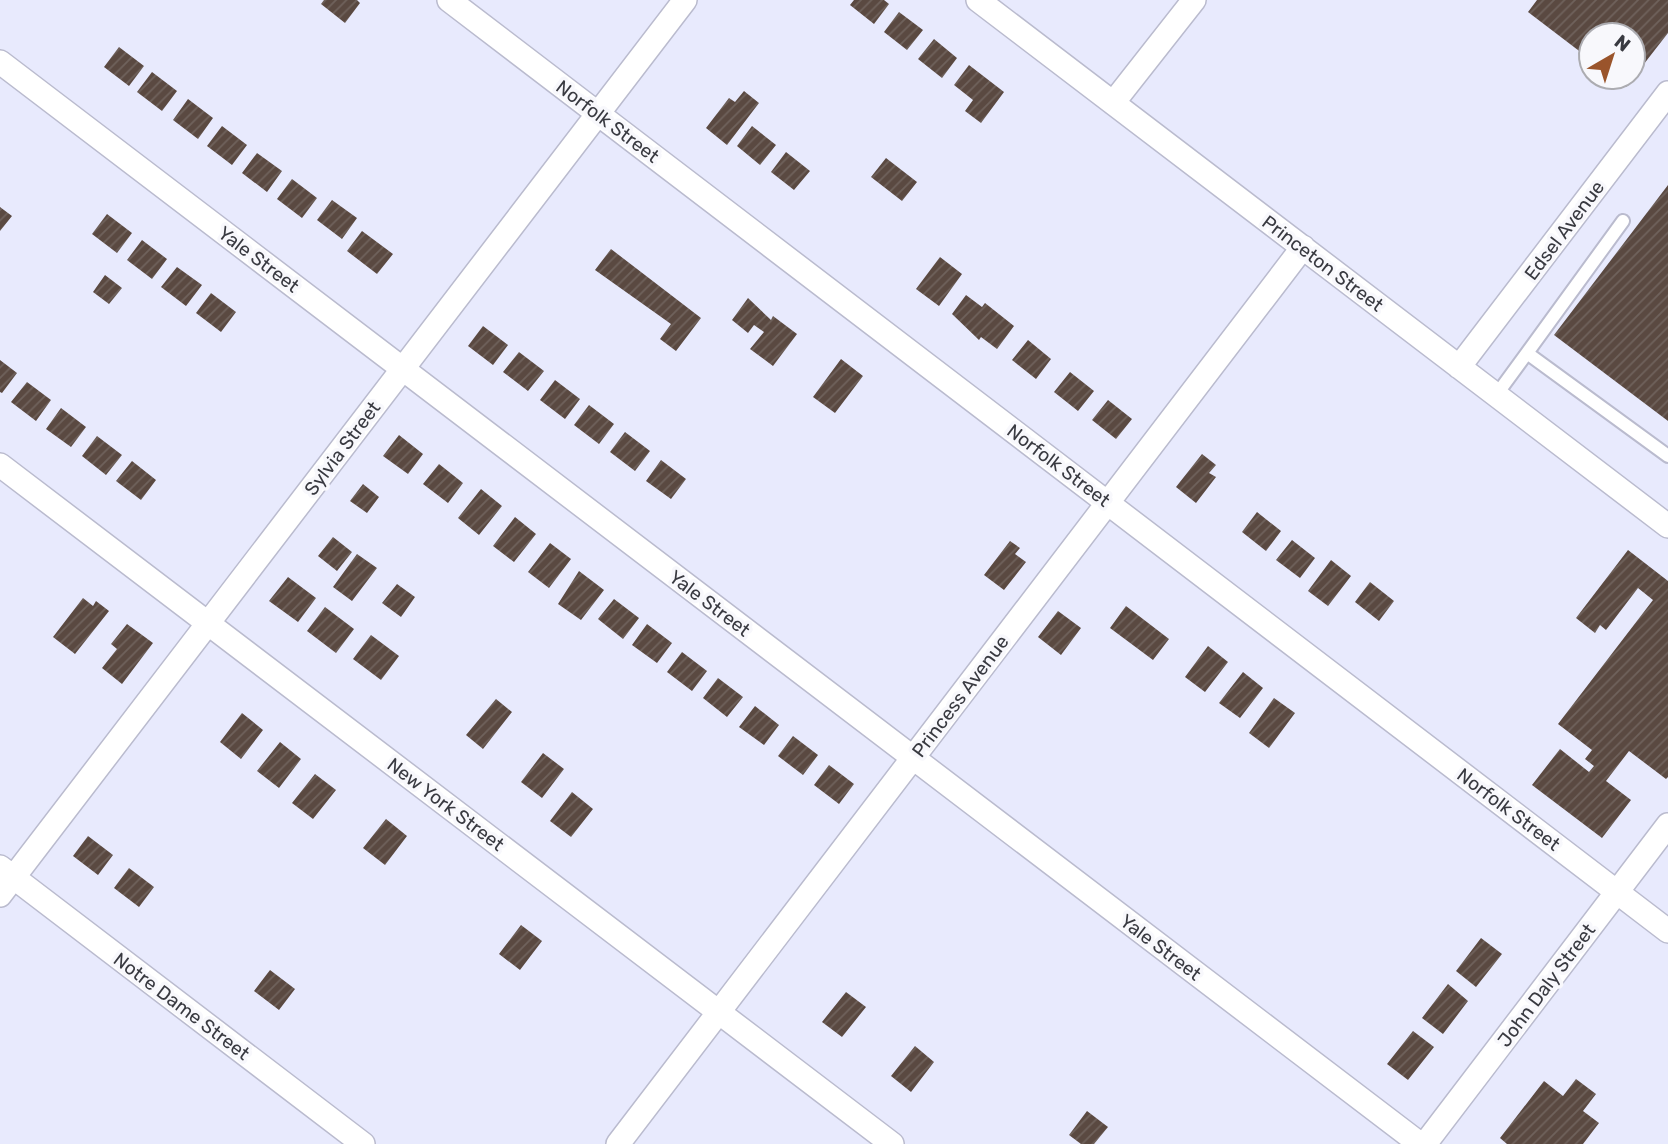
<svg xmlns="http://www.w3.org/2000/svg" width="1668" height="1144" viewBox="0 0 1668 1144" font-family="Rubik,sans-serif">
<defs>
<pattern id="building-hatch" width="6" height="6" patternUnits="userSpaceOnUse" patternTransform="scale(1.75)"><rect width="6" height="6" fill="#5a4941"/><path d="M-1 1l2-2M0 6l6-6M5 7l2-2" fill="none" stroke="#6f625c"/></pattern>
</defs>
<rect width="100%" height="100%" fill="#e8eafd"/>
<path fill="url(#building-hatch)" d="M 324,0 L 357,0 L 360,3 L 345,23 L 321,4 Z
M 854,0 L 884,0 L 889,4 L 874,24 L 850,5 Z
M 1537,0 L 1668,0 L 1668,33 L 1626,87 L 1613,77 L 1633,77 L 1633,35 L 1591,35 L 1591,60 L 1528,12 Z
M 899,12 L 923,30 L 907,50 L 884,32 Z
M 934,39 L 957,58 L 942,78 L 918,59 Z
M 119,47 L 144,66 L 129,86 L 104,67 Z
M 969,65 L 1004,92 L 981,123 L 965,111 L 973,100 L 954,85 Z
M 152,72 L 177,91 L 162,111 L 137,92 Z
M 744,91 L 759,103 L 727,145 L 706,128 L 729,98 L 735,102 Z
M 188,99 L 213,118 L 198,139 L 173,120 Z
M 222,126 L 247,145 L 232,165 L 207,146 Z
M 752,126 L 776,145 L 760,165 L 737,146 Z
M 786,152 L 810,171 L 794,190 L 771,172 Z
M 257,153 L 282,171 L 267,192 L 242,173 Z
M 886,158 L 917,182 L 902,201 L 871,177 Z
M 292,179 L 317,198 L 302,218 L 277,199 Z
M 1668,185 L 1668,421 L 1554,335 Z
M 332,200 L 357,218 L 342,239 L 317,220 Z
M 0,207 L 12,216 L 0,231 Z
M 107,214 L 132,233 L 117,253 L 92,234 Z
M 362,231 L 393,254 L 377,274 L 347,251 Z
M 142,240 L 167,259 L 152,279 L 127,260 Z
M 611,249 L 701,318 L 676,351 L 660,339 L 671,324 L 595,270 Z
M 940,257 L 962,274 L 939,306 L 916,289 Z
M 177,267 L 202,285 L 186,306 L 161,287 Z
M 105,275 L 122,288 L 109,304 L 93,292 Z
M 211,293 L 236,312 L 221,332 L 196,313 Z
M 966,295 L 982,307 L 985,303 L 1014,326 L 997,349 L 981,337 L 979,340 L 952,314 Z
M 748,298 L 771,320 L 773,316 L 797,334 L 773,366 L 750,349 L 764,332 L 754,325 L 748,333 L 732,320 Z
M 483,326 L 508,345 L 493,365 L 468,346 Z
M 1028,340 L 1051,359 L 1036,379 L 1012,360 Z
M 519,352 L 544,371 L 528,391 L 503,372 Z
M 841,359 L 863,376 L 835,413 L 813,397 Z
M 0,360 L 17,373 L 2,393 L 0,392 Z
M 1070,372 L 1094,391 L 1078,411 L 1054,392 Z
M 555,380 L 580,399 L 565,419 L 540,400 Z
M 27,382 L 51,400 L 36,421 L 11,402 Z
M 1108,400 L 1132,419 L 1116,439 L 1092,420 Z
M 589,405 L 614,424 L 599,444 L 574,425 Z
M 61,408 L 86,427 L 71,447 L 46,429 Z
M 625,432 L 650,451 L 635,471 L 610,452 Z
M 399,435 L 423,454 L 408,474 L 383,456 Z
M 97,436 L 122,455 L 106,475 L 82,456 Z
M 1202,454 L 1216,465 L 1209,473 L 1216,477 L 1196,503 L 1176,487 Z
M 661,460 L 686,479 L 671,499 L 646,481 Z
M 132,461 L 156,480 L 141,500 L 116,481 Z
M 439,464 L 463,483 L 448,503 L 423,484 Z
M 363,484 L 379,497 L 367,513 L 350,501 Z
M 481,489 L 502,506 L 479,535 L 458,518 Z
M 1257,512 L 1281,531 L 1266,551 L 1242,532 Z
M 515,517 L 536,534 L 514,562 L 493,546 Z
M 333,537 L 352,552 L 337,571 L 318,556 Z
M 1292,540 L 1315,558 L 1300,578 L 1276,560 Z
M 1010,541 L 1020,548 L 1015,554 L 1026,562 L 1004,590 L 984,575 Z
M 550,543 L 571,559 L 549,588 L 528,572 Z
M 1628,550 L 1668,581 L 1668,777 L 1666,779 L 1629,751 L 1606,781 L 1631,800 L 1602,838 L 1532,785 L 1560,749 L 1589,772 L 1594,766 L 1585,759 L 1592,750 L 1558,724 L 1653,600 L 1638,588 L 1606,630 L 1600,625 L 1595,633 L 1576,618 Z
M 357,554 L 377,568 L 352,601 L 333,587 Z
M 1331,560 L 1351,576 L 1328,606 L 1308,591 Z
M 579,571 L 604,590 L 581,620 L 558,604 Z
M 288,577 L 316,598 L 298,622 L 269,601 Z
M 1370,582 L 1394,601 L 1379,621 L 1355,602 Z
M 397,584 L 415,597 L 401,617 L 382,603 Z
M 83,598 L 93,606 L 96,601 L 109,611 L 75,654 L 53,637 Z
M 614,599 L 639,618 L 623,639 L 598,619 Z
M 1126,606 L 1169,639 L 1153,660 L 1110,628 Z
M 325,607 L 354,629 L 336,653 L 307,631 Z
M 1058,611 L 1081,628 L 1061,655 L 1038,637 Z
M 127,624 L 153,643 L 122,684 L 102,668 L 117,649 L 111,644 Z
M 647,624 L 672,643 L 657,663 L 632,645 Z
M 371,635 L 399,656 L 381,680 L 353,659 Z
M 1208,646 L 1228,662 L 1205,692 L 1185,677 Z
M 682,652 L 707,671 L 692,691 L 667,672 Z
M 1243,672 L 1263,688 L 1240,718 L 1219,703 Z
M 718,678 L 743,697 L 727,717 L 703,698 Z
M 1274,698 L 1295,713 L 1269,748 L 1249,733 Z
M 496,699 L 512,712 L 483,749 L 466,735 Z
M 755,706 L 779,725 L 764,745 L 739,727 Z
M 242,713 L 263,730 L 241,759 L 220,742 Z
M 793,736 L 818,755 L 803,775 L 778,756 Z
M 280,742 L 301,759 L 279,788 L 257,771 Z
M 543,753 L 564,769 L 542,798 L 521,782 Z
M 829,765 L 854,784 L 839,804 L 814,785 Z
M 315,774 L 336,790 L 313,819 L 292,803 Z
M 572,792 L 593,809 L 571,837 L 550,821 Z
M 386,819 L 407,836 L 385,865 L 363,848 Z
M 88,836 L 113,855 L 98,875 L 73,856 Z
M 129,868 L 154,887 L 139,907 L 114,888 Z
M 521,925 L 542,941 L 520,970 L 499,954 Z
M 1481,938 L 1502,954 L 1476,987 L 1456,971 Z
M 270,970 L 295,989 L 279,1010 L 254,991 Z
M 1448,984 L 1468,1001 L 1443,1034 L 1422,1018 Z
M 846,992 L 866,1007 L 842,1037 L 822,1022 Z
M 1413,1031 L 1434,1047 L 1408,1080 L 1387,1064 Z
M 915,1046 L 934,1062 L 911,1092 L 891,1076 Z
M 1576,1079 L 1596,1094 L 1583,1111 L 1599,1123 L 1583,1144 L 1507,1144 L 1500,1138 L 1544,1081 L 1563,1096 Z
M 1087,1111 L 1108,1127 L 1094,1144 L 1081,1144 L 1069,1135 Z"/>
<g fill="none" stroke-linecap="round" stroke-linejoin="round">
<defs>
<path id="lane" d="M 1527,353 L 1623,221
M 1497,394 L 1527,353 L 1668,456"/>
<path id="street" d="M 449,0 L 1668,931
M 978,0 L 1668,526
M 0,62 L 1420,1144
M 1113,103 L 1194,0
M 1459,367 L 1668,93
M 0,465 L 892,1144
M 0,867 L 363,1144
M 0,895 L 685,0
M 618,1144 L 1303,247
M 1425,1144 L 1668,825"/>
</defs>
<use href="#lane" stroke="#babbce" stroke-width="16"/>
<use href="#street" stroke="#babbce" stroke-width="26"/>
<use href="#lane" stroke="#fff" stroke-width="12"/>
<use href="#street" stroke="#fff" stroke-width="23"/>
</g>
<g text-anchor="middle" stroke-width="7" stroke-linejoin="round" paint-order="stroke">
<g font-size="19" fill="#393a41" stroke="#f8f8fc">
<text transform="translate(608 121) rotate(37)" y="7">Norfolk Street</text>
<text transform="translate(1564 230) rotate(-53)" y="7">Edsel Avenue</text>
<text transform="translate(259 259) rotate(37)" y="7">Yale Street</text>
<text transform="translate(1323 263) rotate(37)" y="7">Princeton Street</text>
<text transform="translate(342 448) rotate(-53)" y="7">Sylvia Street</text>
<text transform="translate(1059 465) rotate(37)" y="7">Norfolk Street</text>
<text transform="translate(710 603) rotate(37)" y="7">Yale Street</text>
<text transform="translate(960 696) rotate(-53)" y="7">Princess Avenue</text>
<text transform="translate(446 804) rotate(37)" y="7">New York Street</text>
<text transform="translate(1509 809) rotate(37)" y="7">Norfolk Street</text>
<text transform="translate(1161 947) rotate(37)" y="7">Yale Street</text>
<text transform="translate(1546 985) rotate(-53)" y="7">John Daly Street</text>
<text transform="translate(182 1006) rotate(37)" y="7">Notre Dame Street</text>
</g>
</g>
<g transform="translate(1612 56) rotate(39)"><circle r="33" fill="#f8f8fc" stroke="#acacb1" stroke-width="2"/>
<path d="M0-5L12 26L0 18L-12 26Z" fill="#9a542b"/>
<text y="-10" font-size="19" font-weight="bold" text-anchor="middle" fill="#393a41">N</text>
</g>
</svg>
